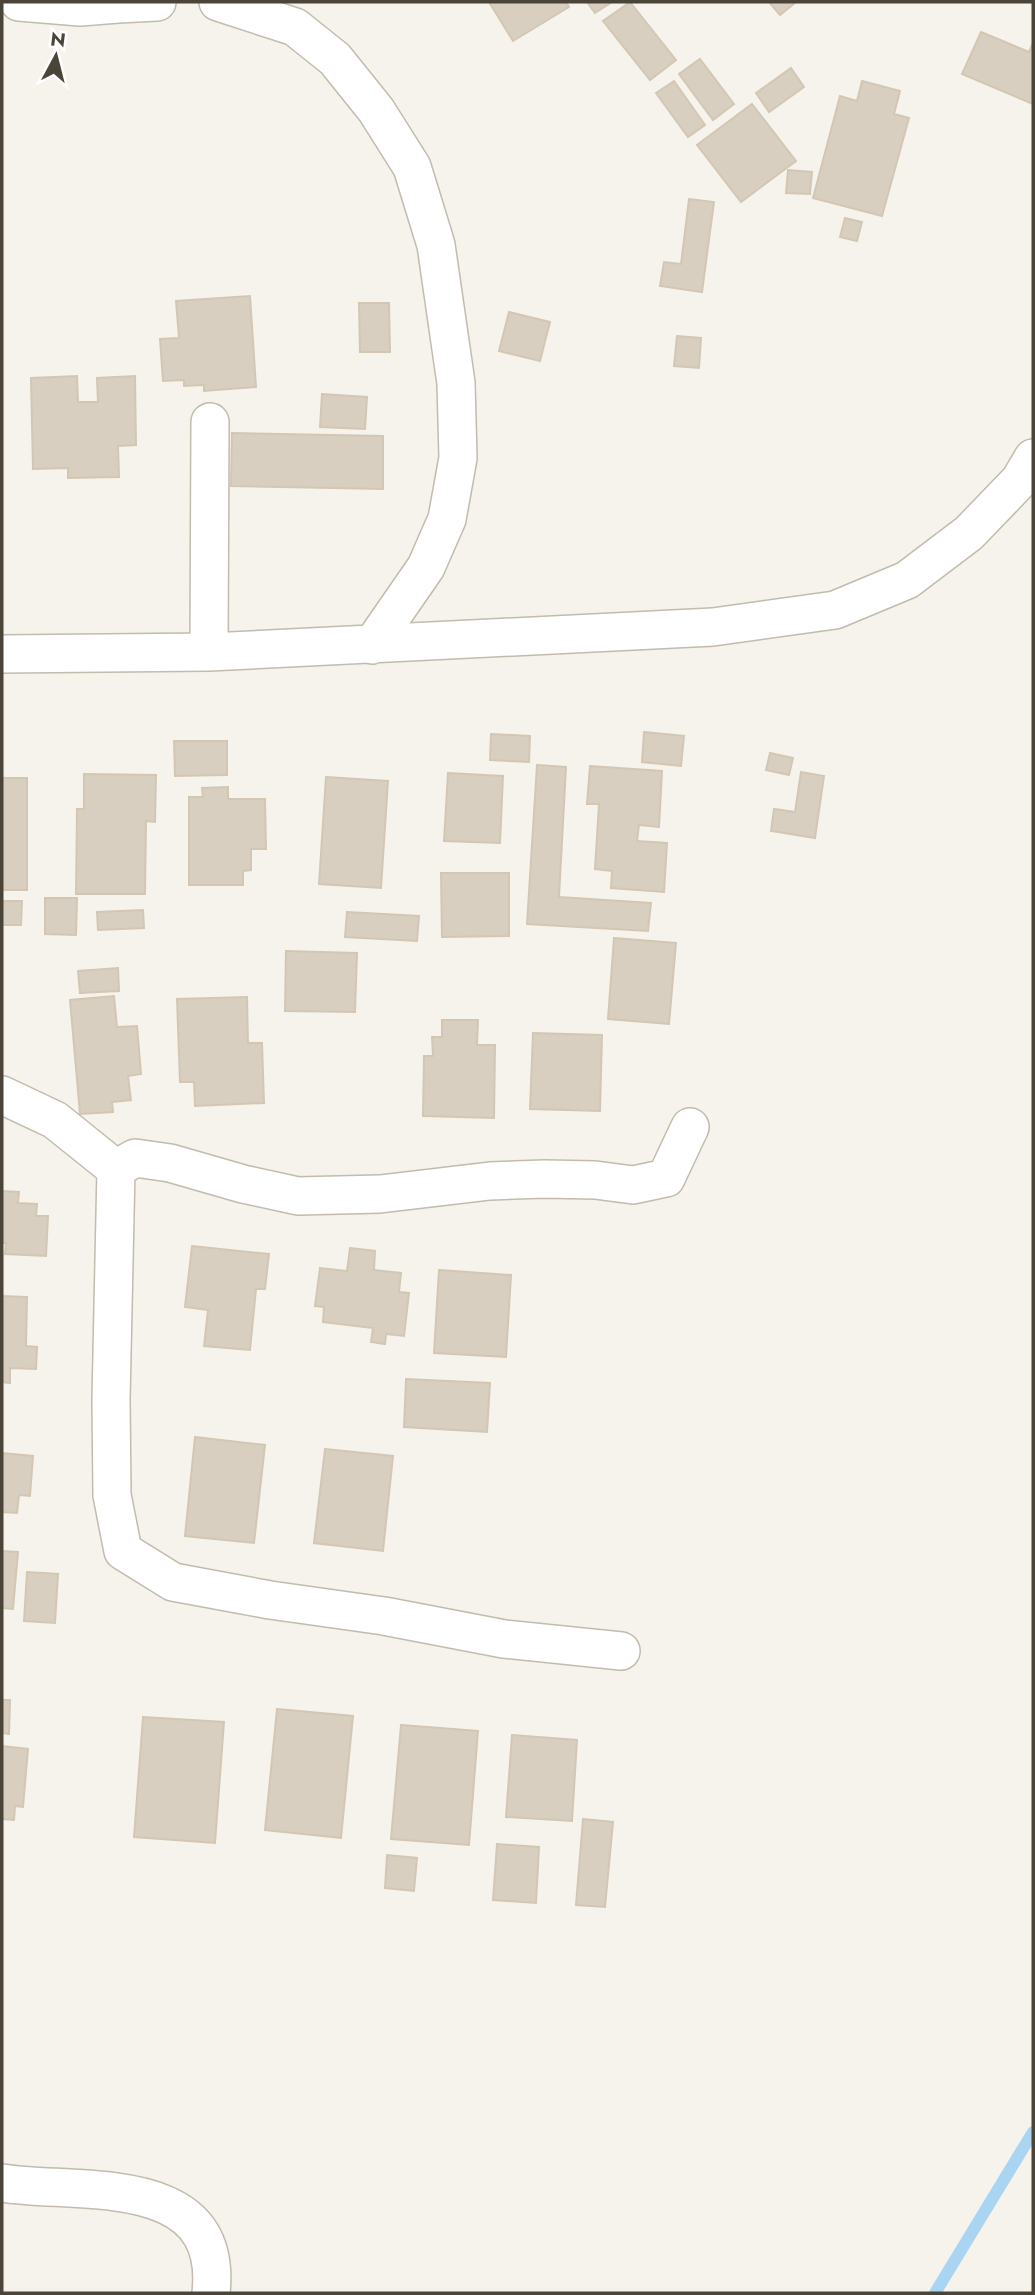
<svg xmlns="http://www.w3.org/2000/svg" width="1035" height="2295" viewBox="0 0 1035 2295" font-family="Jost,sans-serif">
<rect width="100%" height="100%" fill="#f6f3ec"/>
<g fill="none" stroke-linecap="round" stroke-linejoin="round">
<path stroke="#a9d4f2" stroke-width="12" d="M 935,2293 L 1033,2132"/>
</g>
<path fill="#d8cfc1" stroke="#d3c7b4" stroke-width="2" d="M 489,2 L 566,2 L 569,7 L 513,41 Z
M 587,2 L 612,2 L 595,13 Z
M 630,2 L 676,60 L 650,80 L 603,21 Z
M 769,2 L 796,2 L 780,15 Z
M 981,32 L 1029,52 L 1033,43 L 1033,104 L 962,74 Z
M 700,59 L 734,104 L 713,120 L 679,74 Z
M 791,68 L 804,87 L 769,112 L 756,93 Z
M 674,81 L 705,125 L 688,137 L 656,93 Z
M 862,81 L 900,91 L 894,114 L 909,118 L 882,216 L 813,198 L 840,96 L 857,101 Z
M 752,104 L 796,161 L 741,202 L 697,145 Z
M 788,170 L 812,172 L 810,194 L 786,193 Z
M 689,199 L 714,202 L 702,292 L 660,286 L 664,262 L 681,264 Z
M 845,218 L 862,222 L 857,241 L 840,237 Z
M 250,296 L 256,387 L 204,391 L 204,385 L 184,386 L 184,380 L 163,381 L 160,339 L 179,338 L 176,301 Z
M 359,303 L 389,303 L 390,352 L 360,352 Z
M 509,312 L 550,322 L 540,361 L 499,351 Z
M 677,336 L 701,338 L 699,368 L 674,366 Z
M 77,376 L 78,402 L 98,402 L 97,378 L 135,376 L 136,445 L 118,446 L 119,477 L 68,478 L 68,468 L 33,469 L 31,378 Z
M 322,394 L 367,397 L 365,429 L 320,427 Z
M 232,433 L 383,436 L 383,489 L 231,486 Z
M 644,732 L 684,736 L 681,766 L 642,762 Z
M 491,734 L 530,736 L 529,762 L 490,760 Z
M 174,741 L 227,741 L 227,775 L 175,776 Z
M 770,753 L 793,758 L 789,775 L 766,770 Z
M 537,765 L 566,767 L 559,897 L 651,903 L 648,931 L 527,924 Z
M 590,766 L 662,771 L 659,827 L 639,825 L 637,841 L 667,843 L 664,892 L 611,888 L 612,871 L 595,869 L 599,804 L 587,804 Z
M 801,772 L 824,776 L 815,838 L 771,831 L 774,809 L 795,812 Z
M 448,773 L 503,776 L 500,843 L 444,841 Z
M 84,774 L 156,775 L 155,822 L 146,821 L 145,894 L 76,894 L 77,809 L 84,809 Z
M 326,777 L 388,781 L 381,888 L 319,884 Z
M 2,778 L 27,778 L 27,890 L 2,890 Z
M 228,787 L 228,799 L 265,799 L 266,849 L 251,849 L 251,870 L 243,871 L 243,885 L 189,885 L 189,797 L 203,797 L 202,788 Z
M 441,873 L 509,873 L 509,936 L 442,937 Z
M 45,898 L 77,898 L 76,935 L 45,934 Z
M 2,901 L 22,901 L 21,925 L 2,925 Z
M 143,910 L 144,928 L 98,930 L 97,912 Z
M 347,912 L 419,916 L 417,941 L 345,937 Z
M 614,938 L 676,943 L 669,1024 L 608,1019 Z
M 286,951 L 357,953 L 355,1012 L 285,1011 Z
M 118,968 L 119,991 L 80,993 L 78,971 Z
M 114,996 L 117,1027 L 137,1026 L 141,1074 L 128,1076 L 131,1100 L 112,1102 L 113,1112 L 80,1114 L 70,1000 Z
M 247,997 L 248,1043 L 262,1043 L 264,1103 L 195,1106 L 194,1082 L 180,1082 L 177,999 Z
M 442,1020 L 478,1020 L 477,1045 L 495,1045 L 494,1118 L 423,1116 L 424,1056 L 433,1056 L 432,1037 L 442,1037 Z
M 533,1033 L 602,1035 L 600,1111 L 530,1109 Z
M 2,1191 L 19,1192 L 18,1203 L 37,1204 L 36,1216 L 48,1216 L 46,1256 L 5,1254 L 6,1243 L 2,1243 Z
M 192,1246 L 269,1254 L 265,1289 L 256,1289 L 250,1350 L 204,1346 L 208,1310 L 185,1307 Z
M 350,1248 L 375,1251 L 374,1270 L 401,1273 L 399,1292 L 409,1293 L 404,1336 L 386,1334 L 385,1344 L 371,1342 L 373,1328 L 323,1322 L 324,1307 L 315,1306 L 320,1268 L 347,1271 Z
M 439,1270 L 511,1275 L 506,1357 L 434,1353 Z
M 2,1296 L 27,1297 L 26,1346 L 37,1347 L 36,1369 L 10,1368 L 10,1383 L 2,1382 Z
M 406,1379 L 490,1383 L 487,1432 L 404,1427 Z
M 195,1437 L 265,1445 L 254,1543 L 185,1536 Z
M 325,1449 L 393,1456 L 383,1551 L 314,1543 Z
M 2,1453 L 33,1456 L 30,1496 L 19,1495 L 17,1513 L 2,1512 Z
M 2,1551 L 18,1552 L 13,1609 L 2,1608 Z
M 27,1572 L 58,1574 L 55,1623 L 24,1621 Z
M 2,1700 L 10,1700 L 9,1734 L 2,1733 Z
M 277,1709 L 353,1716 L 341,1838 L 265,1830 Z
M 143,1717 L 224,1722 L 215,1843 L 134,1837 Z
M 401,1725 L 478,1731 L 469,1845 L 391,1839 Z
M 512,1735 L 577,1740 L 572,1821 L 506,1817 Z
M 2,1746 L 28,1749 L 23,1807 L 15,1806 L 14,1820 L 2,1819 Z
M 583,1819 L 613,1822 L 605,1907 L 576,1905 Z
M 497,1844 L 539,1847 L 536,1903 L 493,1900 Z
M 387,1855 L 417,1858 L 414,1891 L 385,1888 Z"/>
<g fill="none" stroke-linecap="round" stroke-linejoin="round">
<defs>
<path id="street" d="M 19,2 L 80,7 L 118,4 L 118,2
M 218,2 L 295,27 L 335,59 L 376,110 L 412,167 L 436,245 L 456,383 L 458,458 L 447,519 L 426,567 L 372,645
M 118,4 L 157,2
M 209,652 L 210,422
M 2,654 L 209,652 L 713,627 L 835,610 L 907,580 L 969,533 L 1020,480 L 1033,458
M 2,1095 L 55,1120 L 116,1169 L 135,1158 L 170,1163 L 243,1184 L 298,1196 L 380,1194 L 490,1181 L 544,1179 L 595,1180 L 633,1185 L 666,1178 L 690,1127
M 116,1169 L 111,1400 L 112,1495 L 123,1551 L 173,1582 L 270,1600 L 384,1616 L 504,1639 L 621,1651
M 2,2183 C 79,2195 224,2170 211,2293"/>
</defs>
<use href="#street" stroke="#c2bbae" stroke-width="40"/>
<use href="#street" stroke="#fff" stroke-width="37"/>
</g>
<rect width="1035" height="2295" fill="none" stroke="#4b4439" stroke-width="7"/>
<g transform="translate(56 56) rotate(7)" stroke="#ffffff" stroke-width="5" paint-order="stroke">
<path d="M0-5L12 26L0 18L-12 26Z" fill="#4b4439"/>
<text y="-10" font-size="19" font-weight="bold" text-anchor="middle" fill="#4b4439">N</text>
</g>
</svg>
